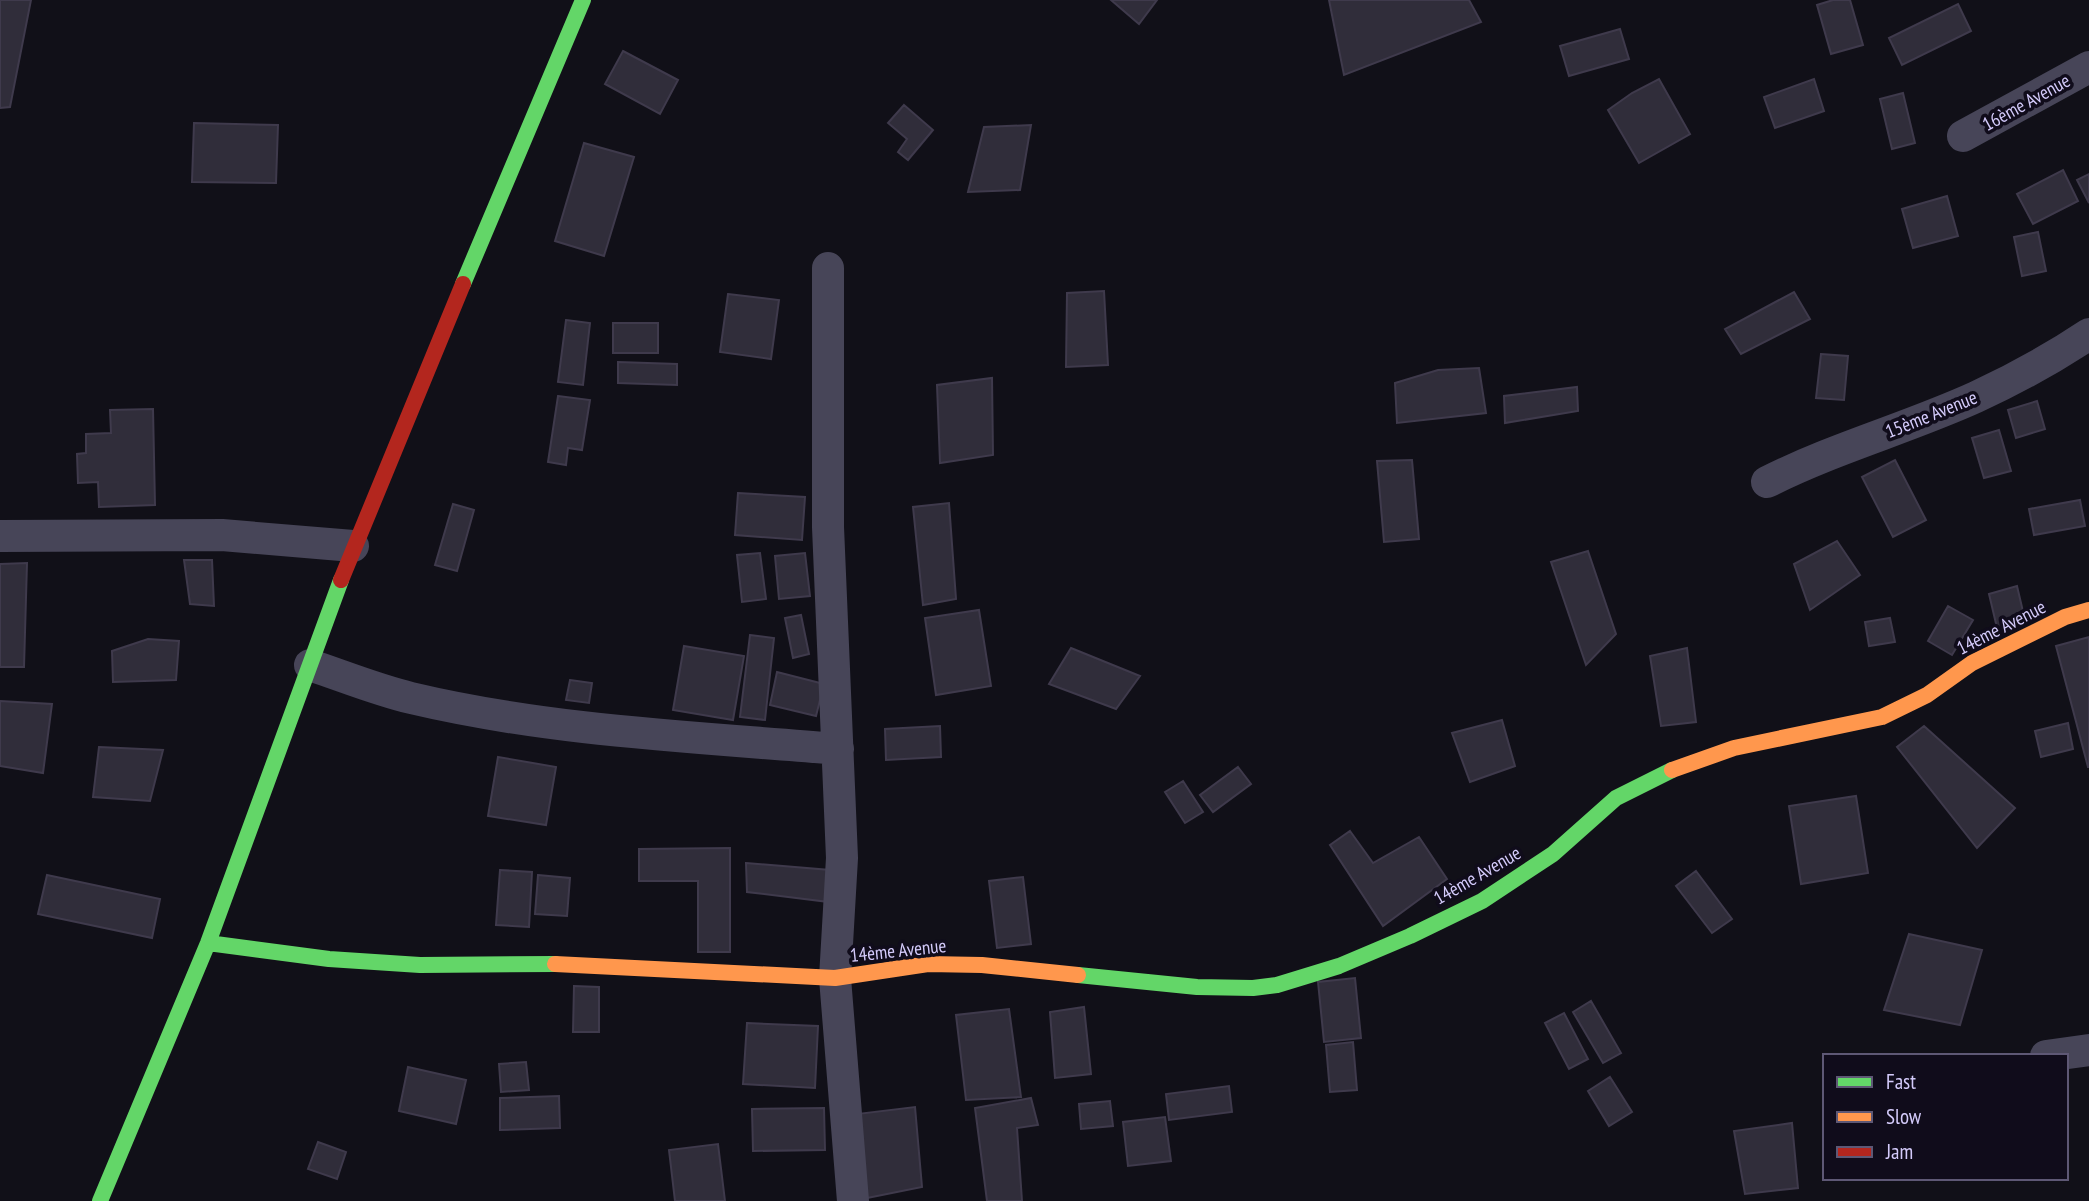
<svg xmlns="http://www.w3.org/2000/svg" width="2089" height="1201" viewBox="0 0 2089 1201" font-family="'PT Sans Narrow',sans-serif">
<rect width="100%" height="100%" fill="#111018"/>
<path fill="#302d3a" stroke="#3f3a4c" stroke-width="2" d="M 0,0 L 31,0 L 10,107 L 0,108 Z
M 1111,0 L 1157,0 L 1139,24 Z
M 1329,0 L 1469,0 L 1481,22 L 1344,75 Z
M 1833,0 L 1850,0 L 1863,45 L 1831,54 L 1817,5 Z
M 1958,4 L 1971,31 L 1902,65 L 1889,38 Z
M 1620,29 L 1629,59 L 1569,76 L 1560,46 Z
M 623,51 L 678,80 L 660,114 L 605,84 Z
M 1659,79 L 1690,134 L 1639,163 L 1608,110 L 1632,93 Z
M 1814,79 L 1824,111 L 1775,128 L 1764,97 Z
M 1903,93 L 1915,143 L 1892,149 L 1880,99 Z
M 904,105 L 933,130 L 908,160 L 898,152 L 907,139 L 888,123 Z
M 194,123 L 278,125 L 276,183 L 192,182 Z
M 1031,125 L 1020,190 L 968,192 L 984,127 Z
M 584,143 L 634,157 L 604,256 L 555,241 Z
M 2063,170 L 2078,201 L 2033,224 L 2017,194 Z
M 2089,174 L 2089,203 L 2077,180 Z
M 1947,196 L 1958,236 L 1913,248 L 1902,209 Z
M 2038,232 L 2046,271 L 2022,276 L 2014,237 Z
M 1104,291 L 1108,365 L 1066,367 L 1067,293 Z
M 1794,292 L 1810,319 L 1741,354 L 1725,329 Z
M 728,294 L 779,300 L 771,359 L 720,352 Z
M 566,320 L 590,323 L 583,385 L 558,382 Z
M 613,323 L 658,323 L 658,353 L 613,353 Z
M 1821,354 L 1848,356 L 1844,400 L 1816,398 Z
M 618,362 L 677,364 L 677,385 L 618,383 Z
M 1479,368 L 1486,413 L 1397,423 L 1395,383 L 1438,370 Z
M 992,378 L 993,455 L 940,463 L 937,385 Z
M 1577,387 L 1578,411 L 1505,423 L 1504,396 Z
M 558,396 L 590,400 L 582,450 L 568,448 L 566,465 L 548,462 Z
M 2037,401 L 2045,429 L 2016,438 L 2008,410 Z
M 153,409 L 155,505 L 99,507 L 98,482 L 78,483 L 77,454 L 86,453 L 86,434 L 111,433 L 110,410 Z
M 1999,430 L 2011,471 L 1984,478 L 1972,438 Z
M 1412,460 L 1419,539 L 1384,542 L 1377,461 Z
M 1895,460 L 1926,520 L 1893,537 L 1862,477 Z
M 738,493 L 805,497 L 802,540 L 735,535 Z
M 2080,500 L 2085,526 L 2034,535 L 2029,509 Z
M 949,503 L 956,599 L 923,605 L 913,507 Z
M 453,504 L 474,510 L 457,571 L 435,565 Z
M 1837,541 L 1860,575 L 1810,610 L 1794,564 Z
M 1588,551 L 1616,634 L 1586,665 L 1551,562 Z
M 760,553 L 766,599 L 742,602 L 737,555 Z
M 805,553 L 810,596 L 779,599 L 775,556 Z
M 184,560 L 212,560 L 214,606 L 190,604 Z
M 27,563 L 24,667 L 0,667 L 0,564 Z
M 2017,586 L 2025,620 L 1997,628 L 1989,594 Z
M 1948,606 L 1973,620 L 1952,655 L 1928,641 Z
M 979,610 L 991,686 L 936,695 L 925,618 Z
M 801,615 L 809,654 L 793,658 L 785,618 Z
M 1890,618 L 1895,642 L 1869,646 L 1865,622 Z
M 750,635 L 774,638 L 765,720 L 740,717 Z
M 2089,637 L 2089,767 L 2088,767 L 2056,646 Z
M 148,639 L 179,641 L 176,680 L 113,682 L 112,651 Z
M 684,646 L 744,656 L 733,720 L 673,710 Z
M 1071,648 L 1140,676 L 1116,709 L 1049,684 Z
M 1687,648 L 1696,722 L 1661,726 L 1650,656 Z
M 777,672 L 824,684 L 816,716 L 770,705 Z
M 570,680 L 592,683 L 589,703 L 566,700 Z
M 0,701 L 52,704 L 43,773 L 0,766 Z
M 1502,720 L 1515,766 L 1470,782 L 1452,733 Z
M 2068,723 L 2073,749 L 2041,757 L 2035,731 Z
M 940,726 L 941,757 L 886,760 L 885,729 Z
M 1924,726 L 2015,808 L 1977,848 L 1897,747 Z
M 99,747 L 163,750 L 150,801 L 93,797 Z
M 498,757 L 556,767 L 546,825 L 488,816 Z
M 1238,767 L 1251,784 L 1213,812 L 1200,795 Z
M 1183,781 L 1203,812 L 1185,823 L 1165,792 Z
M 1856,796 L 1868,873 L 1801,884 L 1789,806 Z
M 1350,831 L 1373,863 L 1419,837 L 1447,879 L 1383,926 L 1330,845 Z
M 730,848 L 730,952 L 698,952 L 698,881 L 639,881 L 639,849 Z
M 746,863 L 830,870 L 829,902 L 747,892 Z
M 500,870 L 532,872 L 529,927 L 496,925 Z
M 1696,871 L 1732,919 L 1712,933 L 1676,886 Z
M 47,875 L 160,899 L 152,938 L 38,914 Z
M 538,875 L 570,878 L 567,916 L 535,914 Z
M 1023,877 L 1031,944 L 997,948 L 989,881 Z
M 1909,934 L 1982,950 L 1960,1025 L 1884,1010 Z
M 1355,978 L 1361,1038 L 1324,1042 L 1318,982 Z
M 574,986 L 599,987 L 599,1032 L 573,1032 Z
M 1591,1001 L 1621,1053 L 1603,1063 L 1573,1012 Z
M 1084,1007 L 1091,1074 L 1055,1078 L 1050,1012 Z
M 1009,1009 L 1021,1097 L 966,1100 L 956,1015 Z
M 1564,1013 L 1588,1059 L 1569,1069 L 1545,1023 Z
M 747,1023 L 818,1026 L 815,1088 L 743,1084 Z
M 1353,1042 L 1357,1090 L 1330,1092 L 1326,1045 Z
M 526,1062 L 529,1090 L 501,1092 L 499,1064 Z
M 408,1067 L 466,1080 L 456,1124 L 399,1111 Z
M 1610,1077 L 1632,1112 L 1609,1126 L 1588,1091 Z
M 1229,1086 L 1232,1112 L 1169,1120 L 1166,1094 Z
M 559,1096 L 560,1128 L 500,1130 L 500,1098 Z
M 1031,1098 L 1038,1125 L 1017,1128 L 1022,1201 L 987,1201 L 975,1108 Z
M 1110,1101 L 1113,1126 L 1081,1129 L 1079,1104 Z
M 915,1107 L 922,1187 L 867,1198 L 857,1114 Z
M 824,1108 L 825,1150 L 753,1151 L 752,1109 Z
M 1165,1117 L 1171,1161 L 1128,1166 L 1123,1122 Z
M 1792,1123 L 1798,1188 L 1745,1194 L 1734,1131 Z
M 318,1142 L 346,1152 L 337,1179 L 308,1169 Z
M 718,1144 L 725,1201 L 675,1201 L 669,1150 Z"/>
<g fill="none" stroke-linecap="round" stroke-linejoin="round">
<path stroke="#474558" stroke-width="32" d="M 1963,136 L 2089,67
M 828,268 L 828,527 L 842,858 L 835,978 L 853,1201
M 1767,482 C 1834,448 1908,428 1976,397 C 2015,379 2053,358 2089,334
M 0,536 L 222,535 L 353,546
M 310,665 C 343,676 377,690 411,698 C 550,731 695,737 838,749
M 2046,1056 L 2089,1050"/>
<path stroke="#63d668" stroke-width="16" d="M 463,284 L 583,0
M 208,943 L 329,959 L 420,965 L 555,964
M 1078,975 L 1197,987 L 1253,988 L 1277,985 L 1339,966 L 1410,936 L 1482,901 L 1553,854 L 1616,798 L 1672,770
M 100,1201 L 208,943 L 341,580"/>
<path stroke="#ff974d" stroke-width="16" d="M 1672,770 L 1734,748 L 1882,717 L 1927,695 L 1972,663 L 2065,617 L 2089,610
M 555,964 L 835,978 L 928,964 L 982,965 L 1078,975"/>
<path stroke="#b3261e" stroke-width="16" d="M 341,580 L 463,284"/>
</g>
<g text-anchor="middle" stroke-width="7" stroke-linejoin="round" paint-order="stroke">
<g font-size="19" fill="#d4cbfb" stroke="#100c1b">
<text transform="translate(2026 102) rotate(-29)" y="7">16ème Avenue</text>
<text transform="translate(1931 414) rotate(-22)" y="7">15ème Avenue</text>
<text transform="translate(2001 627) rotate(-27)" y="7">14ème Avenue</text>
<text transform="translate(1477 875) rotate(-30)" y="7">14ème Avenue</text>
<text transform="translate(898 950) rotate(-6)" y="7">14ème Avenue</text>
</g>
</g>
<rect x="1823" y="1054" width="245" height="126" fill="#100c1b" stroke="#5e5875" stroke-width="2"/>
<rect x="1837" y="1077" width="35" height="10" fill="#63d668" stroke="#5e5875" stroke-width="2"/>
<text x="1886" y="1089" font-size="21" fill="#d4cbfb">Fast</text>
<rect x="1837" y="1112" width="35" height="10" fill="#ff974d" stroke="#5e5875" stroke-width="2"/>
<text x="1886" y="1124" font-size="21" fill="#d4cbfb">Slow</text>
<rect x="1837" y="1147" width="35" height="10" fill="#b3261e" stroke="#5e5875" stroke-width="2"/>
<text x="1886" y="1159" font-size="21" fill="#d4cbfb">Jam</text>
</svg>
